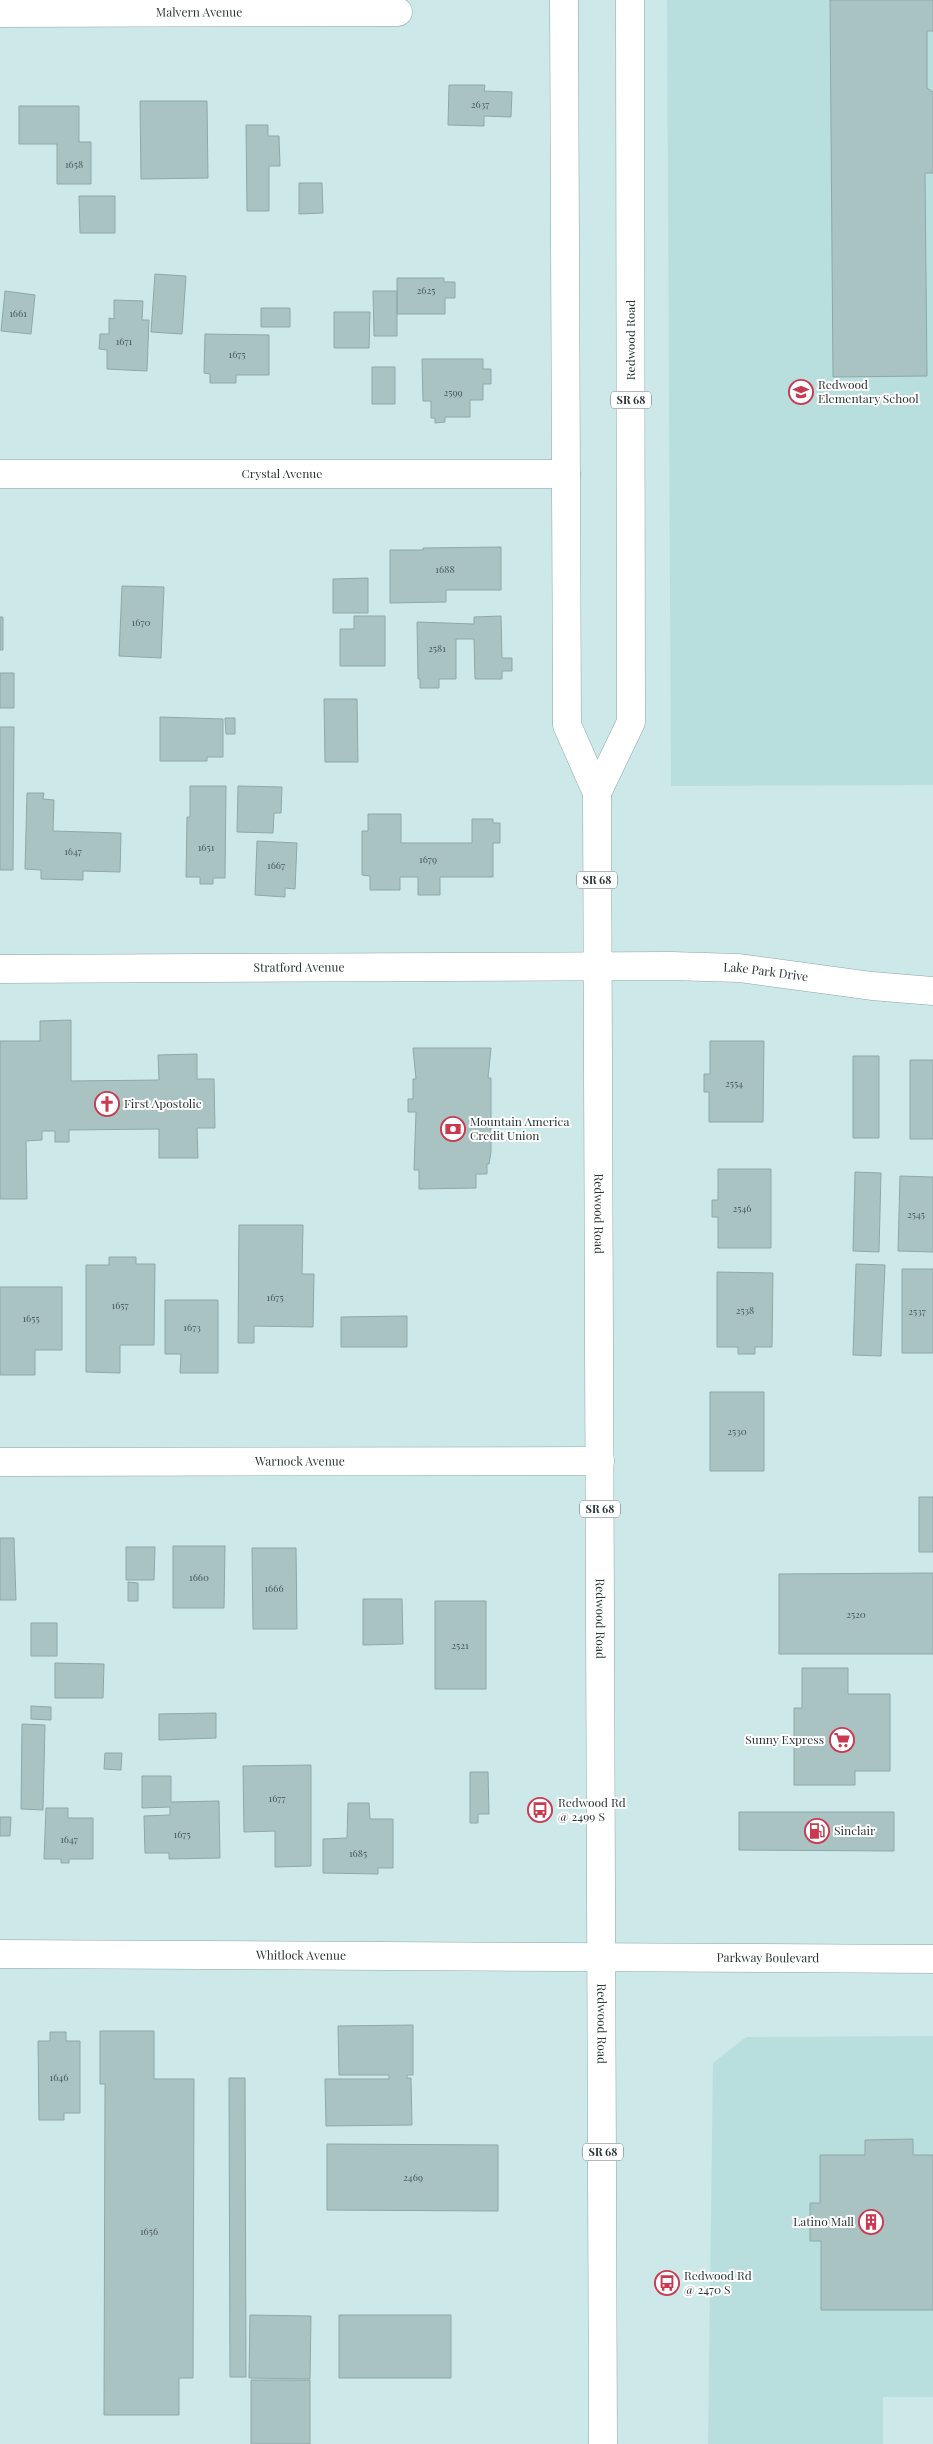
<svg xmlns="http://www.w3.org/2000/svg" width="933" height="2444" viewBox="0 0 933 2444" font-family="'Playfair Display',serif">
<rect width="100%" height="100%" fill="#cce8e8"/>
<path fill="#b9dede" d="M 667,0 L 933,0 L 933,785 L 671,786 Z
M 933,2036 L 933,2397 L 883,2397 L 883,2444 L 708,2444 L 713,2063 L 746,2037 Z"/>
<path fill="#a9c3c3" stroke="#8ea8a8" d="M 830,0 L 933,0 L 933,31 L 927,31 L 927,88 L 933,92 L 933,173 L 925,173 L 927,376 L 833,377 Z
M 449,85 L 485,85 L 484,91 L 512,92 L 511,117 L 484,116 L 484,126 L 448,125 Z
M 140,101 L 207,101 L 208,178 L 141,179 Z
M 19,106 L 79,106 L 79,142 L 91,142 L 91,184 L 57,184 L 57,144 L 19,144 Z
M 246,125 L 268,125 L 268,136 L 279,136 L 280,166 L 269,166 L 269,211 L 247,211 Z
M 299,183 L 322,183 L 323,213 L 299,214 Z
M 79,196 L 115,196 L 115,233 L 80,233 Z
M 155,274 L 186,276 L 182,334 L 151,332 Z
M 397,278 L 444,278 L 444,282 L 455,282 L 455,298 L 445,298 L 445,314 L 397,314 Z
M 5,291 L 35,295 L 31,334 L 1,331 Z
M 373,291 L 397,291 L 397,336 L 374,336 Z
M 114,300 L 143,301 L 142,320 L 149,320 L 147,371 L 107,369 L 107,350 L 99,349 L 100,334 L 109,334 L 109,318 L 114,319 Z
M 261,308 L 290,308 L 290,327 L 261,327 Z
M 334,312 L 370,312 L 369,348 L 334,348 Z
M 205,334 L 269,335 L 269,375 L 236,375 L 236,383 L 210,383 L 210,374 L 204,373 Z
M 422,359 L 483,359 L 483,369 L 491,369 L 491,384 L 483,384 L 483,400 L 470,400 L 470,417 L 445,417 L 445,422 L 435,423 L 435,418 L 431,418 L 431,401 L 423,401 Z
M 372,367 L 395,367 L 395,404 L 372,404 Z
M 501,547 L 501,590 L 446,590 L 446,602 L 390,603 L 390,550 L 423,550 L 423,548 Z
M 368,578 L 368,613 L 333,613 L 333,579 Z
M 122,586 L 164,587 L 161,658 L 119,656 Z
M 354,616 L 385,616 L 385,666 L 340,666 L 340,629 L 354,629 Z
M 501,616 L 502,658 L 512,658 L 512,671 L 502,671 L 502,679 L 475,679 L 474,639 L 456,639 L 456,679 L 439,679 L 439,688 L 420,688 L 420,679 L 418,679 L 417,622 L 474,624 L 474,617 Z
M 0,617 L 3,617 L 3,650 L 0,650 Z
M 0,673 L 14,673 L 14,708 L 0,708 Z
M 324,699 L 357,699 L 358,762 L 325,762 Z
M 160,717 L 223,719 L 223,757 L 207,757 L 207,761 L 160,761 Z
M 225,718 L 235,718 L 235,734 L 226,734 Z
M 0,727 L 14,727 L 13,870 L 0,870 Z
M 190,786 L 226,786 L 225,878 L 213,878 L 213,884 L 200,884 L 200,877 L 186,877 L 187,817 L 190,817 Z
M 238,786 L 282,787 L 281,813 L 274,813 L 273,833 L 237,832 Z
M 27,793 L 44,793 L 43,799 L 54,800 L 53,831 L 121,833 L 120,872 L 83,871 L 83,880 L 41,879 L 41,870 L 25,869 Z
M 368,814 L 401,814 L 401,843 L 472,843 L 472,819 L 493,819 L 493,823 L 500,823 L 500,843 L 493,843 L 493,877 L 440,877 L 440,895 L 418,895 L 418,877 L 400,877 L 400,890 L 370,890 L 370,876 L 362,875 L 362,831 L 368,831 Z
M 257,841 L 297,843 L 295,889 L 285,888 L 285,897 L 255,895 Z
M 71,1020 L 71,1081 L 159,1080 L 158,1055 L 197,1054 L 197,1079 L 214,1079 L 215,1128 L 197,1128 L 198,1158 L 159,1158 L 159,1129 L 69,1130 L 69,1142 L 55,1142 L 55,1131 L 42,1131 L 42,1140 L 26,1141 L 27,1199 L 0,1199 L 0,1041 L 40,1041 L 40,1021 Z
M 710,1041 L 764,1041 L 763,1122 L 709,1122 L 709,1092 L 704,1092 L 704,1074 L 710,1074 Z
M 413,1048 L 491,1048 L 488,1078 L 491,1078 L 491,1152 L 489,1164 L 487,1164 L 487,1174 L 476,1174 L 476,1188 L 419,1189 L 419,1170 L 414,1170 L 416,1112 L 408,1112 L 408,1099 L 413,1099 L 413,1079 L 416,1079 Z
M 853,1056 L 879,1056 L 879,1138 L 853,1138 Z
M 910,1060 L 933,1060 L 933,1139 L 910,1139 Z
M 718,1169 L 771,1169 L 771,1248 L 718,1248 L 718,1217 L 712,1217 L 712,1200 L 718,1200 Z
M 855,1172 L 881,1173 L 879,1252 L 853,1251 Z
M 900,1176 L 933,1177 L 933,1252 L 898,1251 Z
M 239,1225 L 303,1225 L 302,1274 L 314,1274 L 313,1327 L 254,1326 L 254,1343 L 238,1343 Z
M 109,1257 L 136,1257 L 136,1264 L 155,1264 L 154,1345 L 120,1345 L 120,1373 L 86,1372 L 86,1265 L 109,1265 Z
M 856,1264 L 885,1265 L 881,1356 L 853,1355 Z
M 902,1269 L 933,1269 L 933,1353 L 902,1353 Z
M 717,1272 L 773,1273 L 772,1347 L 755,1347 L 755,1354 L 738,1354 L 738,1347 L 717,1347 Z
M 0,1287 L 62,1287 L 62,1350 L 35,1350 L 35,1375 L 0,1375 Z
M 165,1300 L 218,1300 L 218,1373 L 180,1373 L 181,1354 L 165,1354 Z
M 407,1316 L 407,1347 L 341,1347 L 341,1317 Z
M 710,1392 L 764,1392 L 764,1471 L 710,1471 Z
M 919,1497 L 933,1497 L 933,1552 L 919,1552 Z
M 0,1538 L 14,1538 L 16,1600 L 0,1600 Z
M 173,1546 L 225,1546 L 224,1608 L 173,1608 Z
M 126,1547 L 155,1547 L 154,1580 L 126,1580 Z
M 252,1548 L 296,1548 L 297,1629 L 253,1629 Z
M 933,1573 L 933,1654 L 779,1654 L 779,1574 Z
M 128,1582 L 138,1583 L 138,1601 L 128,1601 Z
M 363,1599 L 402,1599 L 403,1644 L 363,1645 Z
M 435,1601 L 486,1601 L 486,1689 L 435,1689 Z
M 31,1623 L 57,1623 L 57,1656 L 31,1656 Z
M 55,1663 L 104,1664 L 103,1698 L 55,1698 Z
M 802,1668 L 848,1668 L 848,1694 L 890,1694 L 890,1771 L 855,1771 L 855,1785 L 794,1785 L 794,1708 L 802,1708 Z
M 31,1706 L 51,1707 L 51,1720 L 31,1719 Z
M 216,1713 L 216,1738 L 159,1740 L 159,1714 Z
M 22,1724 L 45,1725 L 43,1810 L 21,1809 Z
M 105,1753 L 122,1753 L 121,1770 L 104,1769 Z
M 311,1765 L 311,1866 L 275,1867 L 275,1831 L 244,1832 L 243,1766 Z
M 470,1772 L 488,1772 L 489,1814 L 478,1814 L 478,1823 L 470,1823 Z
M 142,1776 L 171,1776 L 171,1802 L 219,1801 L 220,1858 L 169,1859 L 169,1853 L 145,1853 L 144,1816 L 170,1815 L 170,1807 L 142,1808 Z
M 348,1803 L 369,1803 L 370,1819 L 393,1819 L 393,1868 L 378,1868 L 378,1874 L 323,1873 L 323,1839 L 347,1838 Z
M 46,1808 L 68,1808 L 68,1818 L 93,1818 L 93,1859 L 69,1859 L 69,1863 L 61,1863 L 61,1859 L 44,1859 Z
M 739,1812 L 894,1812 L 894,1851 L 739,1850 Z
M 0,1817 L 11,1817 L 10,1836 L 0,1836 Z
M 413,2025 L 413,2075 L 407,2075 L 407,2078 L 411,2078 L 412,2125 L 326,2126 L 325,2079 L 389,2079 L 389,2075 L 339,2075 L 338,2026 Z
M 100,2031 L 154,2031 L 154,2079 L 194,2079 L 193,2378 L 179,2378 L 179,2415 L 104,2415 L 105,2084 L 100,2084 Z
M 50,2032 L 66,2032 L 66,2041 L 80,2041 L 80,2113 L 64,2113 L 64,2120 L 39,2120 L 38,2041 L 50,2041 Z
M 229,2078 L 245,2078 L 246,2377 L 230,2377 Z
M 913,2139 L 913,2155 L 933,2155 L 933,2310 L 821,2310 L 821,2241 L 810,2241 L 810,2203 L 820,2203 L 820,2155 L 865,2155 L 865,2140 Z
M 327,2144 L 498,2145 L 498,2211 L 327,2210 Z
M 250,2315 L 311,2316 L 310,2379 L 249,2378 Z
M 339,2315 L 451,2315 L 451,2378 L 339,2378 Z
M 251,2380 L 310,2380 L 310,2444 L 251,2444 Z"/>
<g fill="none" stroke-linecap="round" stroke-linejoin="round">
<defs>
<g id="minor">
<path id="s1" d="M 0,13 L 398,12"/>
<path id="s2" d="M 0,474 L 566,474"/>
<path id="s3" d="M 0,969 L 671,966 L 739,968 L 872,986 L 933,991"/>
<path id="s4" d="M 0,1462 L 600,1461"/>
<path id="s5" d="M 0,1954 L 933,1959"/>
</g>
<g id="major">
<path id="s6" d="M 564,0 L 567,725 L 597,793 L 603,2444"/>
<path d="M 597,793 L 631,722 L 630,0"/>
</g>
</defs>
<use href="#minor" stroke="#8ca6a6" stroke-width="29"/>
<use href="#major" stroke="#8ca6a6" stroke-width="29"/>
<use href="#minor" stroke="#fff" stroke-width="28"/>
<use href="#major" stroke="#fff" stroke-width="28"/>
</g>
<defs>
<symbol id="school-ring" viewBox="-11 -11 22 22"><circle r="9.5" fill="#fff" stroke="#ca394f" stroke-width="1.5"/><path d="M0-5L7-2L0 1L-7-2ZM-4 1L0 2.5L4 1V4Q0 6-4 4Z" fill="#ca394f"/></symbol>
<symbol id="church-ring" viewBox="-11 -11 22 22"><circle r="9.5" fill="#fff" stroke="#ca394f" stroke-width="1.5"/><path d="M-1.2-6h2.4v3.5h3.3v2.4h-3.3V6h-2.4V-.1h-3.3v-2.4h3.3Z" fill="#ca394f"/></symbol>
<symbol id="bank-ring" viewBox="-11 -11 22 22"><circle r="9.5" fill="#fff" stroke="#ca394f" stroke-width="1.5"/><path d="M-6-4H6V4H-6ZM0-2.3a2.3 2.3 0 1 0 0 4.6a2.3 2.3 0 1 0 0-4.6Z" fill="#ca394f"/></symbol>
<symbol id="supermarket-ring" viewBox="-11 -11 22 22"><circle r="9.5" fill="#fff" stroke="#ca394f" stroke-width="1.5"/><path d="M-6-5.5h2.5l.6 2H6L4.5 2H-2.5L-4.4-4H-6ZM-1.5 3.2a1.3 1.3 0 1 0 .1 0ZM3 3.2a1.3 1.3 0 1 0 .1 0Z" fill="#ca394f"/></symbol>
<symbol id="bus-ring" viewBox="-11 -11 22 22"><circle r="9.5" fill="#fff" stroke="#ca394f" stroke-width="1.5"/><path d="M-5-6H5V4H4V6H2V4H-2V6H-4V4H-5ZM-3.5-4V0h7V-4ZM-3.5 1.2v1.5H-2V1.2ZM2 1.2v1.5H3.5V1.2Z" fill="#ca394f"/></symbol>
<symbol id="fuel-ring" viewBox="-11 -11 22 22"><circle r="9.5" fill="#fff" stroke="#ca394f" stroke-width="1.5"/><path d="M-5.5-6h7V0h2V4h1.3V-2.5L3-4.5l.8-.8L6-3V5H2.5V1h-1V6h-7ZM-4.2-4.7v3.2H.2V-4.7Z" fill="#ca394f"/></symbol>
<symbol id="building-ring" viewBox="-11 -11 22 22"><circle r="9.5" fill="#fff" stroke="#ca394f" stroke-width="1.5"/><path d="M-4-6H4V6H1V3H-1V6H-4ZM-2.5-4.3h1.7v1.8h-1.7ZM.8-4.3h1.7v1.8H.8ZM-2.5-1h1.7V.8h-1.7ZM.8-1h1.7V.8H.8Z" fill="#ca394f"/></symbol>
</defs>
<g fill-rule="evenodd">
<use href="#school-ring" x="787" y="378" width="28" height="28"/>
<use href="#church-ring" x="93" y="1090" width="28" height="28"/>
<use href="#bank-ring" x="439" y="1115" width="28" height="28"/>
<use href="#supermarket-ring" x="828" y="1726" width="28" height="28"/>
<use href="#bus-ring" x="526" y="1796" width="28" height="28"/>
<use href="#fuel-ring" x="803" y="1817" width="28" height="28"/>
<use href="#building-ring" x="857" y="2208" width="28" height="28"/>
<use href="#bus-ring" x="653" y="2269" width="28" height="28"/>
</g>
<g text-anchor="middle" stroke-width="4" stroke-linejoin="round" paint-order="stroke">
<g font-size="10" fill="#4a5858">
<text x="480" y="108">2637</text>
<text x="74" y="168">1658</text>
<text x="426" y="294">2625</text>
<text x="18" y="317">1661</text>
<text x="124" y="345">1671</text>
<text x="237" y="358">1675</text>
<text x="453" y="396">2599</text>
<text x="445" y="573">1688</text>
<text x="141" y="626">1670</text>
<text x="437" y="652">2581</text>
<text x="206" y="851">1651</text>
<text x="73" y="855">1647</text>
<text x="428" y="863">1679</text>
<text x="276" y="869">1667</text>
<text x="734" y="1087">2554</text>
<text x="742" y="1212">2546</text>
<text x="916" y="1218">2545</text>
<text x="275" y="1301">1675</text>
<text x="120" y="1309">1657</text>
<text x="745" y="1314">2538</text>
<text x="917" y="1315">2537</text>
<text x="31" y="1322">1655</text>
<text x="192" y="1331">1673</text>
<text x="737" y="1435">2530</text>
<text x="199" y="1581">1660</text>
<text x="274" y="1592">1666</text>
<text x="856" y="1618">2520</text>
<text x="460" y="1649">2521</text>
<text x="277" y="1802">1677</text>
<text x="182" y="1838">1675</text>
<text x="69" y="1843">1647</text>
<text x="358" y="1857">1685</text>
<text x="59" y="2081">1646</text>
<text x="413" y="2181">2469</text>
<text x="149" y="2235">1656</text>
</g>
<g fill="#fff" stroke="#6a7171" stroke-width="1">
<rect x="611" y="391.5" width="40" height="17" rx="4"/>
<rect x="577" y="871.5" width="40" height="17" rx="4"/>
<rect x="580" y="1500.5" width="40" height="17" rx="4"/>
<rect x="583" y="2143.5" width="40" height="17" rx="4"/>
</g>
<g font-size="11" font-weight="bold" fill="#2a3434">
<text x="631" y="404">SR 68</text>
<text x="597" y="884">SR 68</text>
<text x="600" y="1513">SR 68</text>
<text x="603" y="2156">SR 68</text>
</g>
<g font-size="12" fill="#2a3434" stroke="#fff">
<text dy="4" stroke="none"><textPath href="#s1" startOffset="199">Malvern Avenue</textPath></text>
<text transform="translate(631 340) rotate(-90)" y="4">Redwood Road</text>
<text dy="4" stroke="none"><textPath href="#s2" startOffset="282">Crystal Avenue</textPath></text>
<text dy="4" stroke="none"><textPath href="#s3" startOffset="299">Stratford Avenue</textPath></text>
<text dy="4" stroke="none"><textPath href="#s3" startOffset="766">Lake Park Drive</textPath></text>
<text dy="4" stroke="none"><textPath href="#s6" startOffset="1220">Redwood Road</textPath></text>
<text dy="4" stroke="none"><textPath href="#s4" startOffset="300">Warnock Avenue</textPath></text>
<text dy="4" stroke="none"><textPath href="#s6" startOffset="1625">Redwood Road</textPath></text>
<text dy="4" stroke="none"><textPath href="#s5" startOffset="301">Whitlock Avenue</textPath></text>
<text dy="4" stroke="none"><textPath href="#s5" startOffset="768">Parkway Boulevard</textPath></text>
<text dy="4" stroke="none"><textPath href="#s6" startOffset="2030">Redwood Road</textPath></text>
</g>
<g font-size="12" fill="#2a3434" stroke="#fff" text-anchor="start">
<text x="818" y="389">Redwood<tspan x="818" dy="14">Elementary School</tspan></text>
<text x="124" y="1108">First Apostolic</text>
<text x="470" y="1126">Mountain America<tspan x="470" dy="14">Credit Union</tspan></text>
<text x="824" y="1744" text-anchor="end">Sunny Express</text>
<text x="558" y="1807">Redwood Rd<tspan x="558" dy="14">@ 2499 S</tspan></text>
<text x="834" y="1835">Sinclair</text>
<text x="854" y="2226" text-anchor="end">Latino Mall</text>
<text x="684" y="2280">Redwood Rd<tspan x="684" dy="14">@ 2470 S</tspan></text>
</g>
</g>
</svg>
